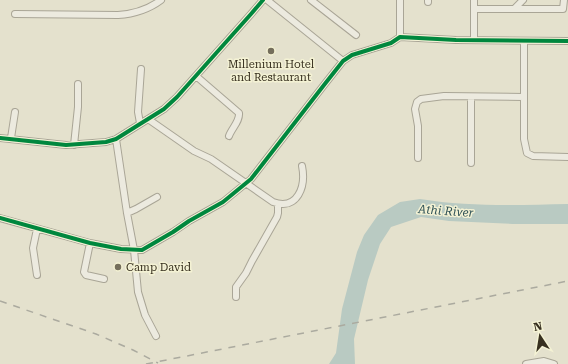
<svg xmlns="http://www.w3.org/2000/svg" width="568" height="364" viewBox="0 0 568 364" font-family="'Roboto Serif',serif">
<rect width="100%" height="100%" fill="#e4e1cd"/>
<path fill="#b9cac2" d="M 420,199 C 468,207 519,205 568,204 L 568,224 L 513,224 L 449,221 L 421,217 L 391,227 L 380,244 L 368,280 L 354,339 L 355,364 L 329,364 L 336,353 L 342,309 L 357,252 L 364,235 L 378,215 L 400,202 Z"/>
<g fill="none" stroke-linecap="round" stroke-linejoin="round">
<defs>
<path id="minor" d="M 267,0 L 343,61
M 311,0 L 356,35
M 400,0 L 400,37
M 474,0 L 474,9 L 563,9 L 564,0
M 428,2 L 428,0
M 515,8 L 523,0
M 15,14 L 118,15 C 133,14 149,9 161,0
M 474,40 L 474,9
M 196,76 L 239,113 C 240,121 232,128 229,136
M 524,97 L 524,139 L 527,153 L 533,156 L 568,157
M 148,119 L 194,151 L 211,159 L 273,202 C 298,211 306,186 302,166
M 140,123 L 138,112 L 141,69
M 0,138 L 66,145 L 106,142 L 116,139 L 164,109 L 177,97 L 251,14 L 263,0
M 11,138 L 15,112
M 116,139 L 127,213 L 134,250 L 138,292 L 145,315 L 156,336
M 74,145 L 78,107 L 78,84
M 418,158 L 418,126 L 415,109 L 417,102 L 421,99 L 444,96 L 524,97 L 524,41
M 471,163 L 471,97
M 127,213 L 136,209 L 157,197
M 0,218 L 90,243 L 121,249 L 142,250 L 173,232 L 189,221 L 223,202 L 251,179 L 324,85 L 343,61 L 352,55 L 391,43 L 400,37 L 456,40 L 568,41
M 90,243 L 84,272 L 86,275 L 104,279
M 37,275 L 33,248 L 37,229
M 236,297 L 236,287 L 246,273 L 252,261 L 277,217 L 278,213 L 278,204
M 526,364 L 544,361 L 554,364"/>
</defs>
<use href="#minor" stroke="#a9a596" stroke-width="8"/>
<use href="#minor" stroke="#eceadf" stroke-width="6"/>
<path stroke="#abaa9f" stroke-width="1.5" stroke-dasharray="7 7" stroke-linecap="butt" d="M 0,301 L 96,334 L 133,350 L 158,363
M 146,364 L 568,281"/>
<defs>
<path id="cycleway" d="M 0,138 L 66,145 L 106,142 L 116,139 L 164,109 L 177,97 L 251,14 L 263,0
M 0,218 L 90,243 L 121,249 L 142,250 L 173,232 L 189,221 L 223,202 L 251,179 L 324,85 L 343,61 L 352,55 L 391,43 L 400,37 L 456,40 L 568,41"/>
</defs>
<use href="#cycleway" stroke="#f4f2d4" stroke-width="6"/>
<use href="#cycleway" stroke="#00873e" stroke-width="4"/>
</g>
<g fill="#746e5c" stroke="#f4f2d4" stroke-width="1.5">
<circle cx="271" cy="51" r="4"/>
<circle cx="118" cy="267" r="4"/>
</g>
<g text-anchor="middle" stroke-width="3" stroke-linejoin="round" paint-order="stroke">
<g font-size="11" fill="#37301f" stroke="#f4f2d4">
<text x="271" y="68">Millenium Hotel<tspan x="271" dy="13">and Restaurant</tspan></text>
<text x="126" y="271" text-anchor="start">Camp David</text>
</g>
<g font-size="12" font-style="italic" fill="#2e5156" stroke="#f4f2d4">
<text transform="translate(446 211) rotate(4)" y="4">Athi River</text>
</g>
</g>
<g transform="translate(540 336) rotate(348)" stroke="#f4f2d4" stroke-width="3" paint-order="stroke">
<path d="M0-3L7 15L0 10L-7 15Z" fill="#37301f"/>
<text y="-6" font-size="11" font-weight="bold" text-anchor="middle" fill="#37301f">N</text>
</g>
</svg>
